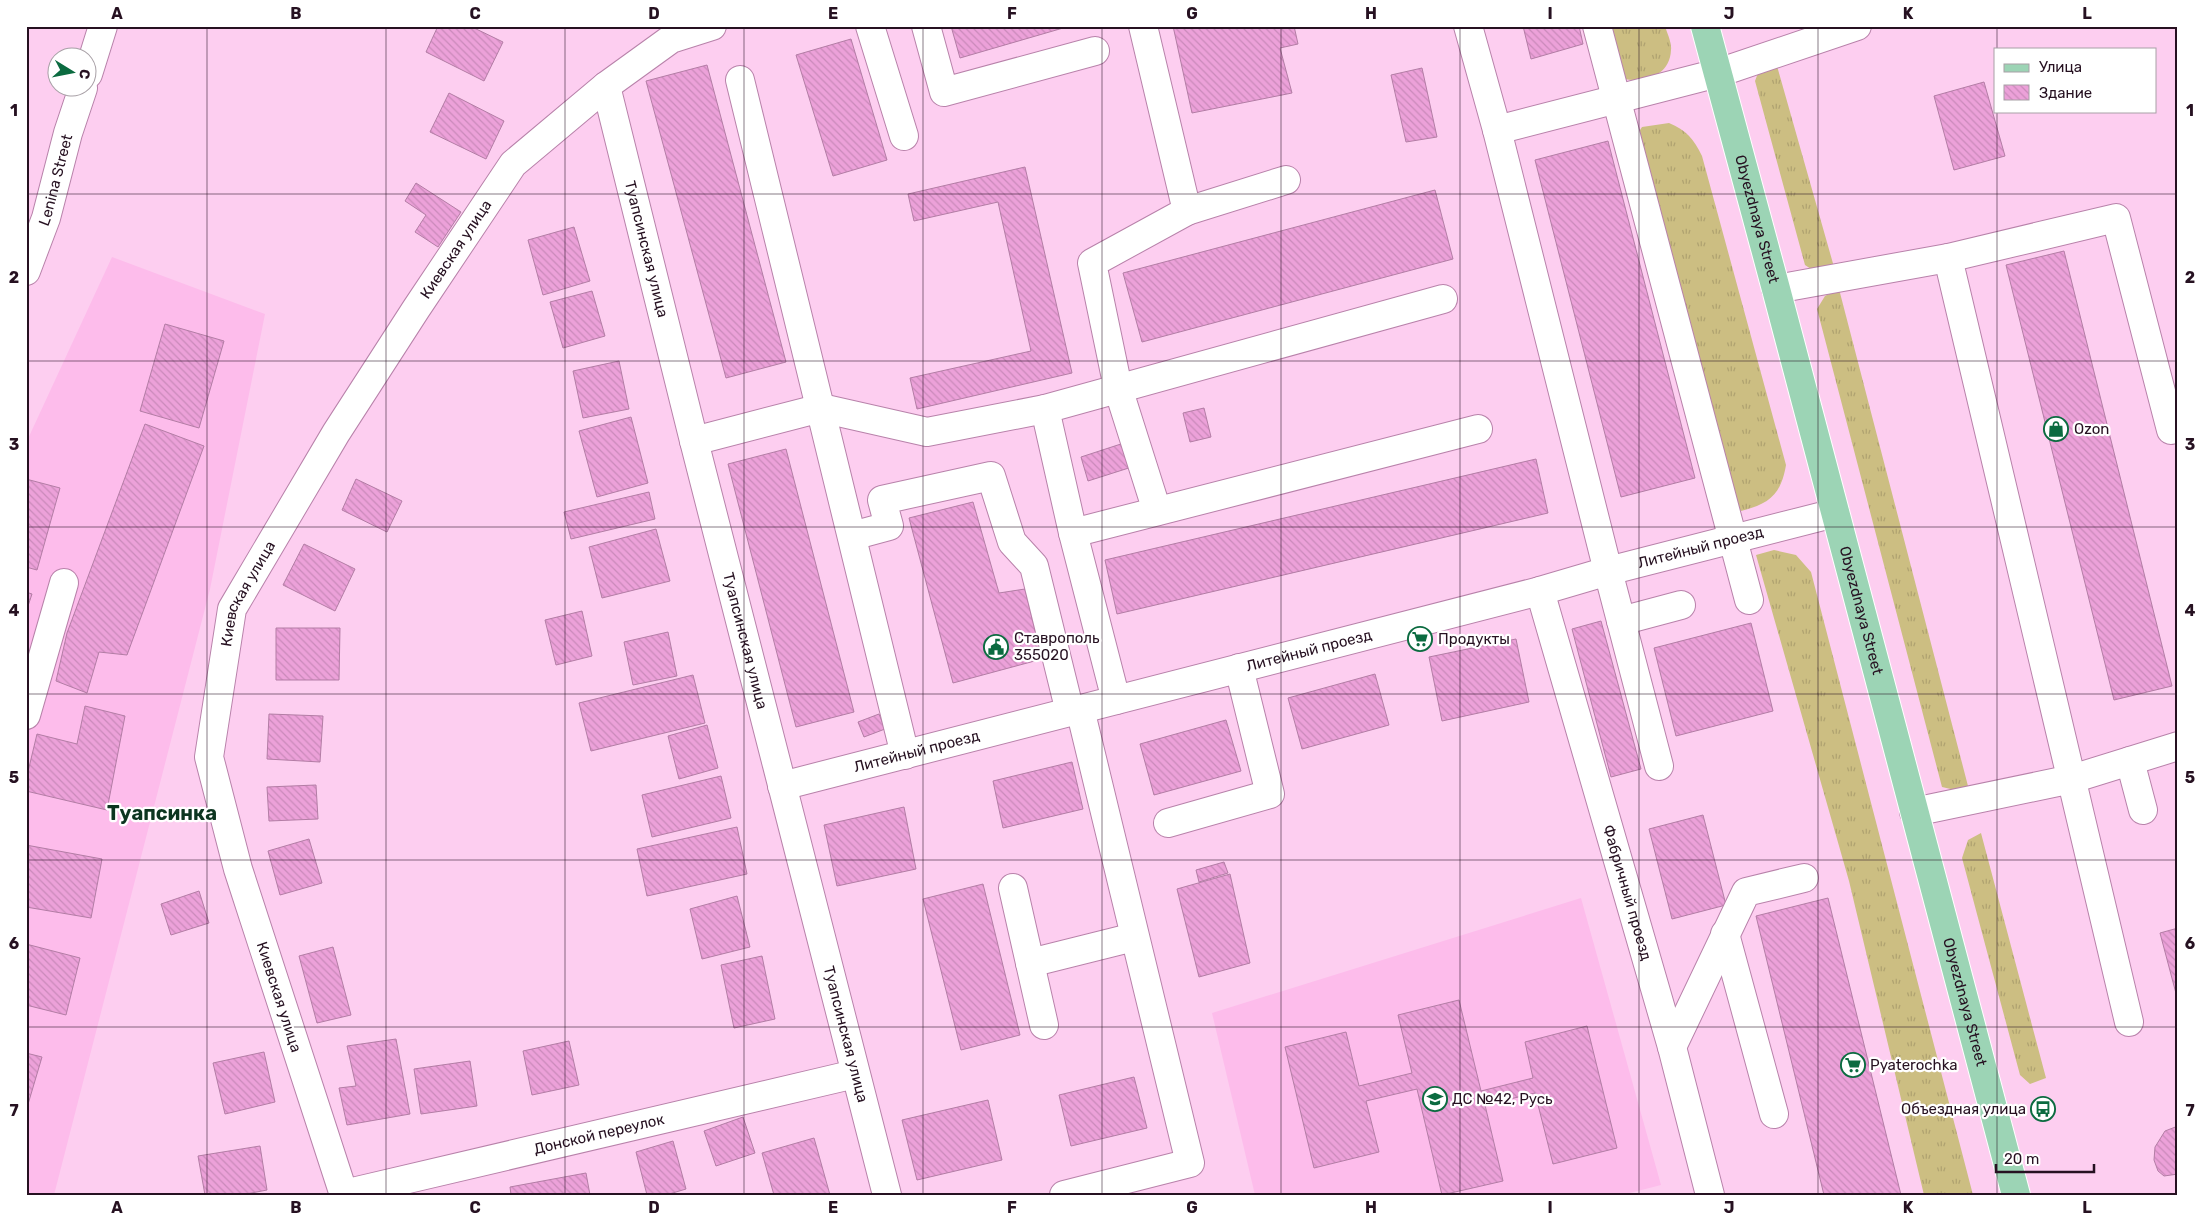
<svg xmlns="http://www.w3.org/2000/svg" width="2204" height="1221" viewBox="0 0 2204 1221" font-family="Rubik,sans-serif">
<defs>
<pattern id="grass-tufts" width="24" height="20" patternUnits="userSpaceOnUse" patternTransform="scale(1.25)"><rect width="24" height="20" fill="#ccbe82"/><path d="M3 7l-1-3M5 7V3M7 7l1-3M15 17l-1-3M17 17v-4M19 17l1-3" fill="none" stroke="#afa270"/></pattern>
<pattern id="building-back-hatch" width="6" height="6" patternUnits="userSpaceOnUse" patternTransform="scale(1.25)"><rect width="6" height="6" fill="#eca1d9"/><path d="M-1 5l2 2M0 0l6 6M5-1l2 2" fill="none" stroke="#ca8aba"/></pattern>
</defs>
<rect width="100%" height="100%" fill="#fdcef0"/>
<path fill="#fdbceb" d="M 112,257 L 265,314 L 210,589 L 54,1195 L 26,1195 L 26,443 Z
M 1581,898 L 1661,1185 L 1622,1195 L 1255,1195 L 1212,1013 Z"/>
<path fill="url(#grass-tufts)" d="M 1610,26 L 1665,26 C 1667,33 1672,43 1671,50 C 1670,75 1646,83 1624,79 Z
M 1777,66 L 1834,267 L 1814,271 L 1805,265 L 1755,81 L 1758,73 Z
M 1669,123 C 1686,130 1694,139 1702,156 L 1786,465 C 1781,495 1769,504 1741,511 L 1735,506 L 1638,133 L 1642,127 Z
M 1839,289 L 1968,786 L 1955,790 L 1942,787 L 1817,309 L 1825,296 Z
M 1774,550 L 1796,555 L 1811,572 L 1973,1195 L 1924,1195 L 1849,881 L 1756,555 Z
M 1981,833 L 2046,1078 L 2030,1084 L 2020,1075 L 1962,858 L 1968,840 Z"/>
<path fill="url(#building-back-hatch)" stroke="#b37da5" d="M 438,26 L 470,26 L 503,42 L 484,81 L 426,52 Z
M 951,26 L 1070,26 L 960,58 Z
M 1173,26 L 1294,26 L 1298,44 L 1280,48 L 1292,93 L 1192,113 Z
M 1523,26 L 1579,26 L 1583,44 L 1531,59 Z
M 851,39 L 887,160 L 833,176 L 796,55 Z
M 707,65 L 786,362 L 726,378 L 646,81 Z
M 1422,68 L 1437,137 L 1406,142 L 1391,75 Z
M 1984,82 L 2005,156 L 1954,170 L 1934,96 Z
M 449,93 L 504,121 L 486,159 L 430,132 Z
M 1608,141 L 1695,478 L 1621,497 L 1535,160 Z
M 1025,167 L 1072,373 L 917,409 L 910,378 L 1031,351 L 998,202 L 914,221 L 908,194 Z
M 416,183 L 461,212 L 438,247 L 415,232 L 426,215 L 405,201 Z
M 1435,190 L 1453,259 L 1142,342 L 1123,273 Z
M 574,227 L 590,281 L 543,295 L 528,240 Z
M 2064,251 L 2172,686 L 2114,700 L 2006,265 Z
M 592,291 L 605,336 L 563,348 L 550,302 Z
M 165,324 L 224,341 L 199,428 L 140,411 Z
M 619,361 L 629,409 L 583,418 L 573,371 Z
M 1204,408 L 1211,437 L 1190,442 L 1183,413 Z
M 631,417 L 648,483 L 597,497 L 579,431 Z
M 145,424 L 204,446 L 127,655 L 99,652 L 87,693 L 56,681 L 67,633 Z
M 1127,442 L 1135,466 L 1088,481 L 1081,457 Z
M 786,449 L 854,712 L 796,727 L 728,464 Z
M 1536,459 L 1548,513 L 1117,614 L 1105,560 Z
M 26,479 L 60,488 L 37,570 L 26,567 Z
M 356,479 L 402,501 L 387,532 L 342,510 Z
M 649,492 L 655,519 L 571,539 L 564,512 Z
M 973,502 L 999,593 L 1025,589 L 1042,659 L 953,683 L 909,518 Z
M 656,529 L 670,581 L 602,598 L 589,547 Z
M 304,544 L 355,569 L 335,611 L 283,585 Z
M 26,592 L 32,594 L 26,612 Z
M 582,611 L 592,656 L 556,665 L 545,620 Z
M 1601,621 L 1641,769 L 1611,777 L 1572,629 Z
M 1751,623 L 1773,711 L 1676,736 L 1654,648 Z
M 276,628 L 340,628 L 339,680 L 276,680 Z
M 668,632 L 677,676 L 633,685 L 624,642 Z
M 1516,639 L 1529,702 L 1442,721 L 1429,657 Z
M 1375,674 L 1389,725 L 1302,749 L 1288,698 Z
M 693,675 L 705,723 L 591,751 L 579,703 Z
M 85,706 L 125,716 L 107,810 L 26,791 L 26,780 L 37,734 L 77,744 Z
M 269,714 L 323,716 L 320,762 L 267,759 Z
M 879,714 L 885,729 L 864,737 L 858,722 Z
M 1226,720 L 1241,771 L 1154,795 L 1140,744 Z
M 707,725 L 718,768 L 679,779 L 668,736 Z
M 1072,762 L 1083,809 L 1003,828 L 993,781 Z
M 721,776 L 731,818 L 652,837 L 642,795 Z
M 316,785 L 318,819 L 269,821 L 267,787 Z
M 904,807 L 916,869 L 837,886 L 824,825 Z
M 1703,815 L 1726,905 L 1672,919 L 1649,829 Z
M 737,827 L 747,874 L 647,896 L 637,849 Z
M 309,839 L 322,883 L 280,895 L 268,851 Z
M 26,845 L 102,859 L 91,918 L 26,907 Z
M 1224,862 L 1228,873 L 1199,882 L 1196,870 Z
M 1230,874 L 1250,963 L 1199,977 L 1177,889 Z
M 983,884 L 1020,1035 L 961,1050 L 923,899 Z
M 199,891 L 209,923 L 171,935 L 161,904 Z
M 737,896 L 750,947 L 702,959 L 690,909 Z
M 1828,898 L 1901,1195 L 1824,1195 L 1756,916 Z
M 2178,928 L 2178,1001 L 2160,933 Z
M 26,944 L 80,958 L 66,1015 L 26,1005 Z
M 333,947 L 351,1015 L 317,1023 L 299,956 Z
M 762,956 L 775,1019 L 734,1028 L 721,965 Z
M 1459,1000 L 1481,1091 L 1533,1078 L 1525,1042 L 1587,1026 L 1617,1148 L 1553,1164 L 1535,1093 L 1485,1105 L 1503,1181 L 1442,1195 L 1417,1089 L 1366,1101 L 1379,1152 L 1314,1168 L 1285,1047 L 1346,1032 L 1359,1086 L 1412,1073 L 1398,1015 Z
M 396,1039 L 410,1114 L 347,1125 L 339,1088 L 356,1086 L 347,1046 Z
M 569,1041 L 579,1085 L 532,1095 L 523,1051 Z
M 264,1052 L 275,1102 L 225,1114 L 213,1063 Z
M 26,1053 L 42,1057 L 26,1111 Z
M 470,1061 L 477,1106 L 421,1114 L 414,1069 Z
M 1134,1077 L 1147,1128 L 1071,1146 L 1059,1095 Z
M 988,1100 L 1002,1160 L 917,1180 L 902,1120 Z
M 743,1117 L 755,1153 L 716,1166 L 704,1131 Z
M 2178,1126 L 2178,1174 L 2164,1176 L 2158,1171 L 2154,1160 L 2155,1147 L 2165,1131 Z
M 814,1138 L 830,1195 L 774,1195 L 762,1153 Z
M 673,1141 L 686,1189 L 666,1195 L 647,1195 L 636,1152 Z
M 260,1146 L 267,1190 L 241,1195 L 205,1195 L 198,1156 Z
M 586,1173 L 590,1195 L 511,1195 L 510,1187 Z"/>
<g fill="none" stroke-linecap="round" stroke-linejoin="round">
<defs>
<g id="minor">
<path d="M 870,26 L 904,136"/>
<path d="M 926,26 L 944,92 L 1095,51"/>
<path d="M 1143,26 L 1187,211 L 1092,263 L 1118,388 L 1157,511"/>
<path d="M 1468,26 L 1497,130 L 1718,73 L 1857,26"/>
<path d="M 1597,26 L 1749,600"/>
<path d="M 88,74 L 103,26"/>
<path d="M 740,80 L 905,755"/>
<path id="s1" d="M 606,86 L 694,441 L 887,1195"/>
<path d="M 1497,130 L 1608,571 L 1659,766"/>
<path d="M 1187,211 L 1286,180"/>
<path d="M 1948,258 L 2129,1022"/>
<path id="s2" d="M 26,271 L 46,218 L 68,133 L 83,88"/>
<path d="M 1776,289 L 1948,258 L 2116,218 L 2171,430"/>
<path d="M 694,441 L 821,408 L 927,432 L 1045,409"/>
<path d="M 1073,533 L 1478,429"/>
<path d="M 852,536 L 889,526 L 882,500 L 991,476 L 1012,542 L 1034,566 L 1070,712"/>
<path id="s3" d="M 1540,591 L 1672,1047 L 1710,1195"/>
<path d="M 1621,621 L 1681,605"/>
<path d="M 1116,700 L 1073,533 L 1045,409 L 1443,299"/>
<path d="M 26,715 L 64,583"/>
<path d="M 2130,761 L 2143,810"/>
<path id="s4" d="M 782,786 L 1540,591 L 1608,571 L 1835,513"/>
<path d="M 1914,812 L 2072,779 L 2178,746"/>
<path d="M 1168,823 L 1270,794 L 1239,668"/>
<path d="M 1013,888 L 1044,1025"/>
<path d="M 1725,934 L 1774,1114"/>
<path d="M 1030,963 L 1134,937"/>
<path d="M 1672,1047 L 1746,892 L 1804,878"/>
<path id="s5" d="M 344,1194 L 855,1074"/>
<path id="s6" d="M 344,1195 L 238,869 L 209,757 L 232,609 L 336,433 L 416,309 L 513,164 L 606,86 L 671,39 L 712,26"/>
<path d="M 1064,1195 L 1190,1163 L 1080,709"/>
</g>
<g id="major">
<path id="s7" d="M 1705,26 L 1776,289 L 2016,1195"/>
</g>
</defs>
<use href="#minor" stroke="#b882aa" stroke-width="30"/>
<use href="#major" stroke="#fff" stroke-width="30"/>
<use href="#minor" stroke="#fff" stroke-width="28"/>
<use href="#major" stroke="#9cd4b5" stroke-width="28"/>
</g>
<path fill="none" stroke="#261121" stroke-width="1" stroke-opacity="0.55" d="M 207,26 L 207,1195M 386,26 L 386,1195M 565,26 L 565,1195M 744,26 L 744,1195M 923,26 L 923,1195M 1102,26 L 1102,1195M 1281,26 L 1281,1195M 1460,26 L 1460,1195M 1639,26 L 1639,1195M 1818,26 L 1818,1195M 1997,26 L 1997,49M 1997,111 L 1997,1195M 26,194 L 2178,194M 26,361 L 2178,361M 26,527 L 2178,527M 26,694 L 2178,694M 26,860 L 2178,860M 26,1027 L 2178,1027"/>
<defs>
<symbol id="shop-ring" viewBox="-11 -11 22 22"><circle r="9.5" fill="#fff" stroke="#0b6b40" stroke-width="1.5"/><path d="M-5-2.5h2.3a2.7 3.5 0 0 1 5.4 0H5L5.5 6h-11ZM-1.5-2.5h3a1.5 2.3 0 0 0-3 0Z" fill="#0b6b40"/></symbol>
<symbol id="supermarket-ring" viewBox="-11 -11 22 22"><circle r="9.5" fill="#fff" stroke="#0b6b40" stroke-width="1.5"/><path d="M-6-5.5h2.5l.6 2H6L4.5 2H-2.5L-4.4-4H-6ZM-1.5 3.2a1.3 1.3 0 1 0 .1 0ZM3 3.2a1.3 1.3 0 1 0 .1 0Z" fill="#0b6b40"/></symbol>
<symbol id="civic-ring" viewBox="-11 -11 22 22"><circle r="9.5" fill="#fff" stroke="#0b6b40" stroke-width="1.5"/><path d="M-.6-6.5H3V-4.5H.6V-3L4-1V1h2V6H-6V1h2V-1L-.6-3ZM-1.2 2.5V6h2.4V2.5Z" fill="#0b6b40"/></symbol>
<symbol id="school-ring" viewBox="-11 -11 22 22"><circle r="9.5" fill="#fff" stroke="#0b6b40" stroke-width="1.5"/><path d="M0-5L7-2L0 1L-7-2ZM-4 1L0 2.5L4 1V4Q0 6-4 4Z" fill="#0b6b40"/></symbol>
<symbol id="bus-ring" viewBox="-11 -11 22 22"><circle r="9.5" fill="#fff" stroke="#0b6b40" stroke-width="1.5"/><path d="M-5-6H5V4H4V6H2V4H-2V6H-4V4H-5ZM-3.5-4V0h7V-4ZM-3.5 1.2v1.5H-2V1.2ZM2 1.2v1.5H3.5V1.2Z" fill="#0b6b40"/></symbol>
</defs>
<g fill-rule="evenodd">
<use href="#shop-ring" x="2042" y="415" width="28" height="28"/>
<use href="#supermarket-ring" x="1406" y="625" width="28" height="28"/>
<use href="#civic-ring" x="982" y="633" width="28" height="28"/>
<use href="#supermarket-ring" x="1839" y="1051" width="28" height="28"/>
<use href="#school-ring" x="1421" y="1085" width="28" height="28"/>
<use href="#bus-ring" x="2029" y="1095" width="28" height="28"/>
</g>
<g text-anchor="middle" stroke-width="4.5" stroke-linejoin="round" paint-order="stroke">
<g font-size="15" fill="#261121" stroke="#fff">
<text dy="5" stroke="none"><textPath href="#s2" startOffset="96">Lenina Street</textPath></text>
<text dy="5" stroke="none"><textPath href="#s7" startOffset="200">Obyezdnaya Street</textPath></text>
<text dy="5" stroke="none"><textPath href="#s1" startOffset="168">Туапсинская улица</textPath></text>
<text dy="5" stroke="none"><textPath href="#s6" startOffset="1032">Киевская улица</textPath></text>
<text dy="5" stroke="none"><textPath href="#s4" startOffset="949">Литейный проезд</textPath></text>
<text dy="5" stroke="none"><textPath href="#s6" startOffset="628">Киевская улица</textPath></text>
<text dy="5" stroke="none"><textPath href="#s7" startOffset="605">Obyezdnaya Street</textPath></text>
<text dy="5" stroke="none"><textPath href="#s1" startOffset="572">Туапсинская улица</textPath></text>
<text dy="5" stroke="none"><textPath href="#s4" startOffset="544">Литейный проезд</textPath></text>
<text dy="5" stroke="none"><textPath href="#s4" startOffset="139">Литейный проезд</textPath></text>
<text dy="5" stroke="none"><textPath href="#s3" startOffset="314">Фабричный проезд</textPath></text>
<text transform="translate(279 997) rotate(72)" y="5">Киевская улица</text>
<text dy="5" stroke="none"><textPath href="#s7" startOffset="1010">Obyezdnaya Street</textPath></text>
<text dy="5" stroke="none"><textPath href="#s1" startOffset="978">Туапсинская улица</textPath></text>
<text dy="5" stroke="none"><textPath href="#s5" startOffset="262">Донской переулок</textPath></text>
</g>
<g font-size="15" fill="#261121" stroke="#fff" text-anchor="start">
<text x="2074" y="434">Ozon</text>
<text x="1014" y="643">Ставрополь<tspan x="1014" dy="17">355020</tspan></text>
<text x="1438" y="644">Продукты</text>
<text x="1870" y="1070">Pyaterochka</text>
<text x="1452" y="1104">ДС №42, Русь</text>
<text x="2026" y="1114" text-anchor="end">Объездная улица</text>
</g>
<g font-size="20" font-weight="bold" fill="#0c3520" stroke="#fff">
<text x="162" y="820">Туапсинка</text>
</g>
</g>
<rect width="2204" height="1221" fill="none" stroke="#ffffff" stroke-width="55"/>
<rect x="1994" y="48" width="162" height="65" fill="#ffffff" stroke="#a8a0a6"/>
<rect x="2004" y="64" width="25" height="8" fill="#9cd4b5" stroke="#a8a0a6"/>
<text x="2039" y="72" font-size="15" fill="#261121">Улица</text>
<rect x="2004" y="85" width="25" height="15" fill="url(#building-back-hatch)" stroke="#a8a0a6"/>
<text x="2039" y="98" font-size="15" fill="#261121">Здание</text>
<g transform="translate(72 72) rotate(100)"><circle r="24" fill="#ffffff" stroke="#a8a0a6"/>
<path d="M0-4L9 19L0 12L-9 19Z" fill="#0b6b40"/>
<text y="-8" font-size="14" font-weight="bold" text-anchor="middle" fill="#261121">С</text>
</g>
<path d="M1996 1164v8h98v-8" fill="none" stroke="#261121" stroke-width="2.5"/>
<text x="2004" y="1164" font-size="15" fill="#261121" stroke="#ffffff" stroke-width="4" paint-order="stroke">20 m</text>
<rect x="28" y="28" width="2148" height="1166" fill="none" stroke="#261121" stroke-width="2"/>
<g font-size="16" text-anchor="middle" font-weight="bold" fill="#261121">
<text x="117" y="19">A</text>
<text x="296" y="19">B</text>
<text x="475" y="19">C</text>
<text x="654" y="19">D</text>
<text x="833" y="19">E</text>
<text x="1012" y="19">F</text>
<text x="1192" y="19">G</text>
<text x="1371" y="19">H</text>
<text x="1550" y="19">I</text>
<text x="1729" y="19">J</text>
<text x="1908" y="19">K</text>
<text x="2087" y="19">L</text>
<text x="14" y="116">1</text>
<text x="2190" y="116">1</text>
<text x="14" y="283">2</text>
<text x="2190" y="283">2</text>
<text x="14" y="450">3</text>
<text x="2190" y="450">3</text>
<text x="14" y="616">4</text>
<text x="2190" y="616">4</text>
<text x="14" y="783">5</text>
<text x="2190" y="783">5</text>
<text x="14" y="949">6</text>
<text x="2190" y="949">6</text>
<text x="14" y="1116">7</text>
<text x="2190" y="1116">7</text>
<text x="117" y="1213">A</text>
<text x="296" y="1213">B</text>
<text x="475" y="1213">C</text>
<text x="654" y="1213">D</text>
<text x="833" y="1213">E</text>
<text x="1012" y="1213">F</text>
<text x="1192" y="1213">G</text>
<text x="1371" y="1213">H</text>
<text x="1550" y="1213">I</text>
<text x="1729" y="1213">J</text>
<text x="1908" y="1213">K</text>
<text x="2087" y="1213">L</text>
</g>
</svg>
